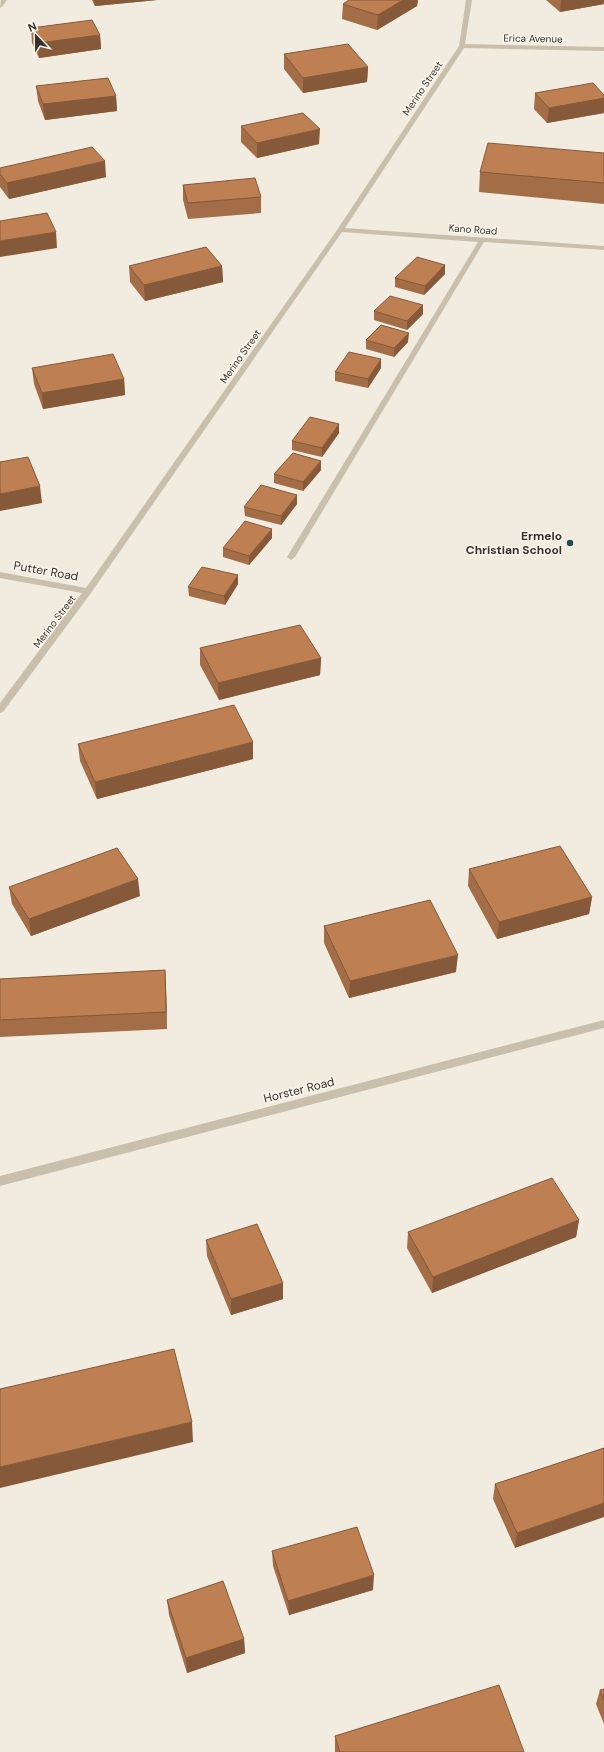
<svg xmlns="http://www.w3.org/2000/svg" width="604" height="1752" viewBox="0 0 604 1752" font-family="'DM Sans',sans-serif">
<rect width="100%" height="100%" fill="#f2ece0"/>
<g fill="none" stroke-linecap="round" stroke-linejoin="round">
<path fill="#c9bfac" fill-rule="evenodd" d="M 1,0 L 7,0 L 2,7 L 0,8 Z
M 466,0 L 472,0 L 465,44 L 604,47 L 604,51 L 464,48 L 345,228 L 604,246 L 604,250 L 484,242 L 295,557 L 291,560 L 287,557 L 478,242 L 342,232 L 91,593 L 3,712 L 0,713 L 0,703 L 82,593 L 0,578 L 0,572 L 86,588 L 337,230 L 459,46 Z
M 604,1020 L 604,1028 L 0,1186 L 0,1176 Z"/>
</g>
<path fill="#a36d47" d="M 92,0 L 157,0 L 95,6 Z
M 349,0 L 418,0 L 417,6 L 377,30 L 342,19 L 343,4 Z
M 546,0 L 604,0 L 604,4 L 560,12 Z
M 31,28 L 100,35 L 101,49 L 39,58 L 32,43 Z
M 284,54 L 368,67 L 367,82 L 303,93 L 284,69 Z
M 36,86 L 116,96 L 117,111 L 45,120 L 38,101 Z
M 535,93 L 604,95 L 604,113 L 547,123 L 534,109 Z
M 241,126 L 319,144 L 257,158 L 241,142 Z
M 604,153 L 604,204 L 479,192 L 480,172 Z
M 0,174 L 106,177 L 9,199 L 0,187 Z
M 183,185 L 261,197 L 261,213 L 188,219 L 183,200 Z
M 445,265 L 445,274 L 424,295 L 395,287 L 395,278 Z
M 129,266 L 222,266 L 223,282 L 145,301 L 130,282 Z
M 374,311 L 423,314 L 407,330 L 374,320 Z
M 366,340 L 408,342 L 394,357 L 366,349 Z
M 32,368 L 124,379 L 125,395 L 43,409 L 34,384 Z
M 381,368 L 368,388 L 335,381 L 335,372 Z
M 339,433 L 322,457 L 292,450 L 292,441 Z
M 321,461 L 321,470 L 303,491 L 274,483 L 274,474 Z
M 297,495 L 297,504 L 281,525 L 245,516 L 244,507 Z
M 272,529 L 272,538 L 249,565 L 223,557 L 223,548 Z
M 238,584 L 225,605 L 189,596 L 188,587 Z
M 200,648 L 321,658 L 320,675 L 219,700 L 200,665 Z
M 78,744 L 253,759 L 97,799 L 80,761 Z
M 469,869 L 592,897 L 589,914 L 497,939 L 468,886 Z
M 9,887 L 140,896 L 31,936 L 12,904 Z
M 324,926 L 456,972 L 349,998 L 324,943 Z
M 165,970 L 166,987 L 167,1029 L 0,1037 L 0,979 Z
M 579,1220 L 576,1237 L 432,1293 L 407,1248 L 408,1232 Z
M 206,1240 L 283,1299 L 231,1315 L 207,1256 Z
M 604,1448 L 515,1548 L 493,1499 L 495,1484 Z
M 272,1551 L 373,1590 L 289,1615 L 273,1566 Z
M 167,1600 L 244,1639 L 245,1653 L 187,1673 L 169,1615 Z
M 604,1689 L 604,1724 L 596,1704 L 600,1690 Z
M 335,1736 L 524,1752 L 335,1752 Z"/>
<path fill="#855939" d="M 94,0 L 157,0 L 95,6 Z
M 403,0 L 418,0 L 417,6 L 377,30 L 378,15 Z
M 561,0 L 604,0 L 604,4 L 560,12 Z
M 100,35 L 101,49 L 39,58 L 38,43 Z
M 368,67 L 367,82 L 303,93 L 303,78 Z
M 116,96 L 117,111 L 45,120 L 43,104 Z
M 604,98 L 604,113 L 547,123 L 549,108 Z
M 320,129 L 319,144 L 257,158 L 257,143 Z
M 105,161 L 106,177 L 9,199 L 7,183 Z
M 56,232 L 57,248 L 0,257 L 0,241 Z
M 445,265 L 445,274 L 424,295 L 425,286 Z
M 222,266 L 223,282 L 145,301 L 144,285 Z
M 423,305 L 423,314 L 407,330 L 407,321 Z
M 409,333 L 408,342 L 394,357 L 394,348 Z
M 381,359 L 381,368 L 368,388 L 368,379 Z
M 124,379 L 125,395 L 43,409 L 42,393 Z
M 339,424 L 339,433 L 322,457 L 322,448 Z
M 321,461 L 321,470 L 303,491 L 303,482 Z
M 40,486 L 42,503 L 0,511 L 0,494 Z
M 297,495 L 297,504 L 281,525 L 281,516 Z
M 272,529 L 272,538 L 249,565 L 249,556 Z
M 238,575 L 238,584 L 225,605 L 224,596 Z
M 321,658 L 320,675 L 219,700 L 218,683 Z
M 253,742 L 253,759 L 97,799 L 95,782 Z
M 138,879 L 140,896 L 31,936 L 29,919 Z
M 592,897 L 589,914 L 497,939 L 499,922 Z
M 458,955 L 456,972 L 349,998 L 350,981 Z
M 165,970 L 166,987 L 167,1029 L 166,1012 Z
M 579,1220 L 576,1237 L 432,1293 L 433,1277 Z
M 283,1283 L 283,1299 L 231,1315 L 231,1299 Z
M 192,1422 L 193,1442 L 0,1488 L 0,1467 Z
M 604,1503 L 604,1517 L 515,1548 L 517,1533 Z
M 374,1575 L 373,1590 L 289,1615 L 288,1601 Z
M 244,1639 L 245,1653 L 187,1673 L 186,1658 Z"/>
<path fill="#be7f52" stroke="#855939" d="M 349,0 L 403,0 L 378,15 L 343,4 Z
M 92,20 L 100,35 L 38,43 L 31,28 Z
M 348,44 L 368,67 L 303,78 L 284,54 Z
M 108,78 L 116,96 L 43,104 L 36,86 Z
M 593,83 L 604,95 L 604,98 L 549,108 L 535,93 Z
M 303,113 L 320,129 L 257,143 L 241,126 Z
M 488,143 L 604,153 L 604,183 L 480,172 Z
M 92,147 L 105,161 L 7,183 L 0,174 L 0,168 Z
M 255,178 L 261,197 L 188,203 L 183,185 Z
M 47,213 L 56,232 L 0,241 L 0,221 Z
M 206,247 L 222,266 L 144,285 L 129,266 Z
M 417,257 L 445,265 L 425,286 L 395,278 Z
M 390,296 L 423,305 L 407,321 L 374,311 Z
M 381,325 L 409,333 L 394,348 L 366,340 Z
M 349,352 L 381,359 L 368,379 L 335,372 Z
M 113,354 L 124,379 L 42,393 L 32,368 Z
M 310,417 L 339,424 L 322,448 L 292,441 Z
M 293,453 L 321,461 L 303,482 L 274,474 Z
M 28,457 L 40,486 L 0,494 L 0,462 Z
M 261,485 L 297,495 L 281,516 L 244,507 Z
M 245,521 L 272,529 L 249,556 L 223,548 Z
M 202,567 L 238,575 L 224,596 L 188,587 Z
M 300,625 L 321,658 L 218,683 L 200,648 Z
M 234,705 L 253,742 L 95,782 L 78,744 Z
M 560,846 L 592,897 L 499,922 L 469,869 Z
M 117,848 L 138,879 L 29,919 L 9,887 Z
M 430,900 L 458,955 L 350,981 L 324,926 Z
M 165,970 L 166,1012 L 0,1020 L 0,979 Z
M 552,1178 L 579,1220 L 433,1277 L 408,1232 Z
M 257,1224 L 283,1283 L 231,1299 L 206,1240 Z
M 174,1349 L 192,1422 L 0,1467 L 0,1389 Z
M 604,1448 L 604,1503 L 517,1533 L 495,1484 Z
M 357,1527 L 374,1575 L 288,1601 L 272,1551 Z
M 223,1581 L 244,1639 L 186,1658 L 167,1600 Z
M 499,1685 L 524,1752 L 340,1752 L 335,1736 Z
M 604,1689 L 604,1701 L 600,1690 Z"/>
<circle fill="#234a57" stroke="#f9f6ec" stroke-width="1.5" cx="570" cy="543" r="4"/>
<g text-anchor="middle" stroke-width="3" stroke-linejoin="round" paint-order="stroke">
<g font-size="10" fill="#38312b" stroke="#f9f6ec">
<text transform="translate(533 38) rotate(1)" y="4">Erica Avenue</text>
<text transform="translate(422 88) rotate(-56)" y="4">Merino Street</text>
<text transform="translate(473 229) rotate(4)" y="4">Kano Road</text>
<text transform="translate(240 356) rotate(-55)" y="4">Merino Street</text>
<text transform="translate(54 621) rotate(-53)" y="4">Merino Street</text>
</g>
<g font-size="12" font-weight="bold" fill="#38312b" stroke="#f9f6ec" text-anchor="end">
<text x="562" y="540">Ermelo<tspan x="562" dy="14">Christian School</tspan></text>
</g>
<g font-size="12" fill="#38312b" stroke="#f9f6ec">
<text transform="translate(46 571) rotate(10)" y="4">Putter Road</text>
<text transform="translate(299 1090) rotate(-14)" y="4">Horster Road</text>
</g>
</g>
<g transform="translate(36 36) rotate(338)" stroke="#f9f6ec" stroke-width="3" paint-order="stroke">
<path d="M0-3L7 15L0 10L-7 15Z" fill="#38312b"/>
<text y="-6" font-size="11" font-weight="bold" text-anchor="middle" fill="#38312b">N</text>
</g>
</svg>
